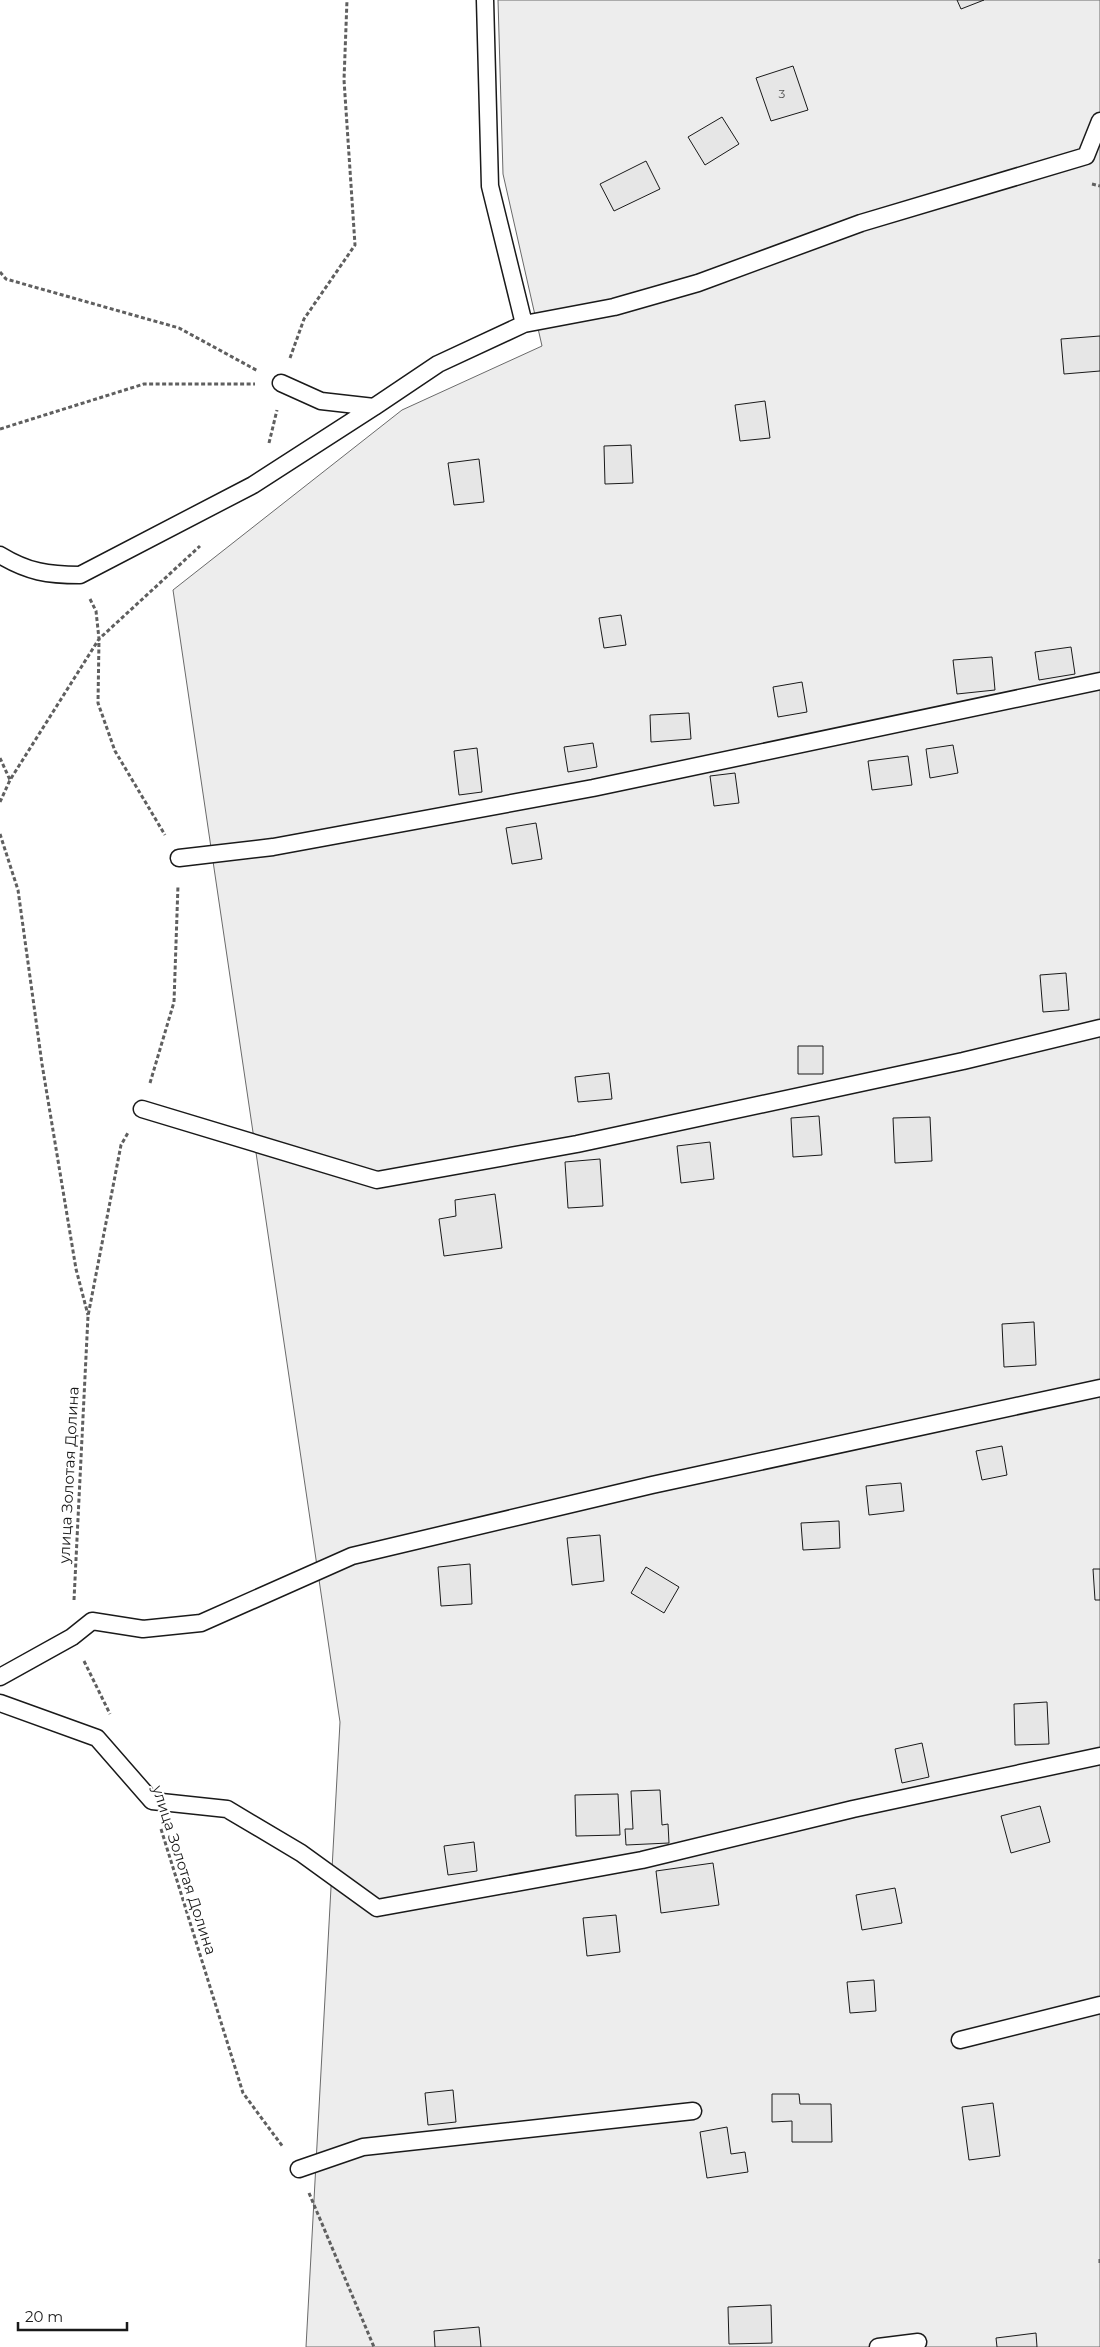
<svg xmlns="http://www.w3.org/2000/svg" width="1100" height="2347" viewBox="0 0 1100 2347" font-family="Montserrat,sans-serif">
<rect width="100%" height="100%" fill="#fff"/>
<path fill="#ededed" stroke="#6a6a6a" d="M 498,0 L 1100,0 L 1100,2347 L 306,2347 L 340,1722 L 173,590 L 402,410 L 542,346 L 503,174 Z"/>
<path fill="#e6e6e6" stroke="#1a1a1a" d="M 957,0 L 984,0 L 961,9 Z
M 793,66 L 808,110 L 771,121 L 756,78 Z
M 722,117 L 739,144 L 705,165 L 688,137 Z
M 646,161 L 660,189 L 614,211 L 600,184 Z
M 1100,336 L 1100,371 L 1064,374 L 1061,339 Z
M 765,401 L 770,438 L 740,441 L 735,405 Z
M 631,445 L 633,483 L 605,484 L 604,446 Z
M 479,459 L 484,502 L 454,505 L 448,463 Z
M 621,615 L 626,645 L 604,648 L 599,618 Z
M 1071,647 L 1075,674 L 1039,680 L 1035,652 Z
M 992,657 L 995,690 L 957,694 L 953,660 Z
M 802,682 L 807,712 L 778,717 L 773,687 Z
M 689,713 L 691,739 L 651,742 L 650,715 Z
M 593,743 L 597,767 L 568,772 L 564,747 Z
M 953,745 L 958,773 L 930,778 L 926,749 Z
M 477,748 L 482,792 L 459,795 L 454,751 Z
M 908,756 L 912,785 L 872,790 L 868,761 Z
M 735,773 L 739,803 L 714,806 L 710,776 Z
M 536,823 L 542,859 L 512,864 L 506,828 Z
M 1066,973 L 1069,1010 L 1043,1012 L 1040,975 Z
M 798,1046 L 823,1046 L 823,1074 L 798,1074 Z
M 609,1073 L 612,1099 L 578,1102 L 575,1077 Z
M 819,1116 L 822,1155 L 793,1157 L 791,1118 Z
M 930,1117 L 932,1161 L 895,1163 L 893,1118 Z
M 710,1142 L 714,1179 L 681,1183 L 677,1146 Z
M 600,1159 L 603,1206 L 568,1208 L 565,1162 Z
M 495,1194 L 502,1248 L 444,1256 L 439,1219 L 456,1216 L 455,1200 Z
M 1034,1322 L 1036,1365 L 1004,1367 L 1002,1324 Z
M 1002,1446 L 1007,1475 L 982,1480 L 976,1451 Z
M 901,1483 L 904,1511 L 869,1515 L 866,1486 Z
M 839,1521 L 840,1548 L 803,1550 L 801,1523 Z
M 600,1535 L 604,1581 L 572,1585 L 567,1538 Z
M 470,1564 L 472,1604 L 441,1606 L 438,1567 Z
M 646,1567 L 679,1587 L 664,1613 L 631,1593 Z
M 1093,1569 L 1100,1569 L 1100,1600 L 1095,1600 Z
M 1047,1702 L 1049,1744 L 1015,1745 L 1014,1704 Z
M 922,1743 L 929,1777 L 902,1783 L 895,1749 Z
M 660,1790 L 662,1825 L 668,1824 L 669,1843 L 626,1845 L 625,1829 L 633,1829 L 631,1791 Z
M 618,1794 L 620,1835 L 576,1836 L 575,1795 Z
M 1040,1806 L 1050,1842 L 1011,1853 L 1001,1816 Z
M 474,1842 L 477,1871 L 448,1875 L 444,1846 Z
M 713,1863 L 719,1905 L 661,1913 L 656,1871 Z
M 895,1888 L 902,1923 L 862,1930 L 856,1895 Z
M 616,1915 L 620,1952 L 587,1956 L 583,1918 Z
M 874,1980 L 876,2011 L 850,2013 L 847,1982 Z
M 453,2090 L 456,2122 L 428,2125 L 425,2093 Z
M 772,2094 L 799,2094 L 800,2104 L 831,2104 L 832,2142 L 792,2142 L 792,2121 L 772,2122 Z
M 993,2103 L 1000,2156 L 969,2160 L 962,2107 Z
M 727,2127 L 731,2154 L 745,2152 L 748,2172 L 707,2178 L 700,2132 Z
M 771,2305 L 772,2343 L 729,2344 L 728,2307 Z
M 479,2327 L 481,2347 L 435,2347 L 434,2331 Z
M 1036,2333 L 1037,2347 L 997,2347 L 996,2338 Z"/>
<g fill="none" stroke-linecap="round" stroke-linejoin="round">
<defs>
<path id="lane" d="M 485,0 L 490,186 L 524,324
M 281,383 L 321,401 L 374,407 L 438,364 L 524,324 L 614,307 L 698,283 L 861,223 L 1086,156 L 1100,121
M 0,555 C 28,572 48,575 80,575 L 253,485 L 374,407
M 179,858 L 273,847 L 593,788 L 1100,681
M 142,1109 L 377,1180 L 577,1144 L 963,1061 L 1100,1028
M 0,1677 L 72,1637 L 92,1621 L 143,1629 L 201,1623 L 352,1556 L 652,1485 L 1100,1388
M 0,1703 L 97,1738 L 152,1801 L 227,1809 L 301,1853 L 377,1908 L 642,1860 L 853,1809 L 1100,1756
M 960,2040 L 1100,2005
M 299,2169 L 363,2147 L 693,2111
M 878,2347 L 918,2342"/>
</defs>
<use href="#lane" stroke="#1a1a1a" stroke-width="19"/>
<path stroke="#5f5f5f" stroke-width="3" stroke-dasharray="4 2.5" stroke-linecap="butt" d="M 1092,184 L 1100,186
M 0,272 L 6,279 L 179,328 L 258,371
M 290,358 L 304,319 L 355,245 L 344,80 L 347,0
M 0,429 L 144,384 L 255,384
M 269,443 L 277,410
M 90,599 L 96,611 L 99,639 L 98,703 L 115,751 L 165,835
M 0,758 L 10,780
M 0,802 L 10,780 L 99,639 L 200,546
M 0,834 L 18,890 L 42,1064 L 76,1269 L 88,1315
M 150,1083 L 174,1002 L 178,885
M 74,1600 L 88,1316 L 121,1145 L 129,1131
M 84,1661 L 110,1714
M 161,1829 L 243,2093 L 283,2147
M 309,2193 L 374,2347
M 1100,2259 L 1100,2265"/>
<use href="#lane" stroke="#fff" stroke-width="16"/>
</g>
<g text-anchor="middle" stroke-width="4" stroke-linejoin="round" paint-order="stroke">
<g font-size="12" fill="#4d4d4d">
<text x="782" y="98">3</text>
</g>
<g font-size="15" fill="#1a1a1a" stroke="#fff">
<text transform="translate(69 1475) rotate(-87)" y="5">улица Золотая Долина</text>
<text transform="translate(184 1870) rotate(72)" y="5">улица Золотая Долина</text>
</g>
</g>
<path d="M18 2322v8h109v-8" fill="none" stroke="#1a1a1a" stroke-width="2.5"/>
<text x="25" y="2322" font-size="15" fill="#1a1a1a" stroke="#ffffff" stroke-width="4" paint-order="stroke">20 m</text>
</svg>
